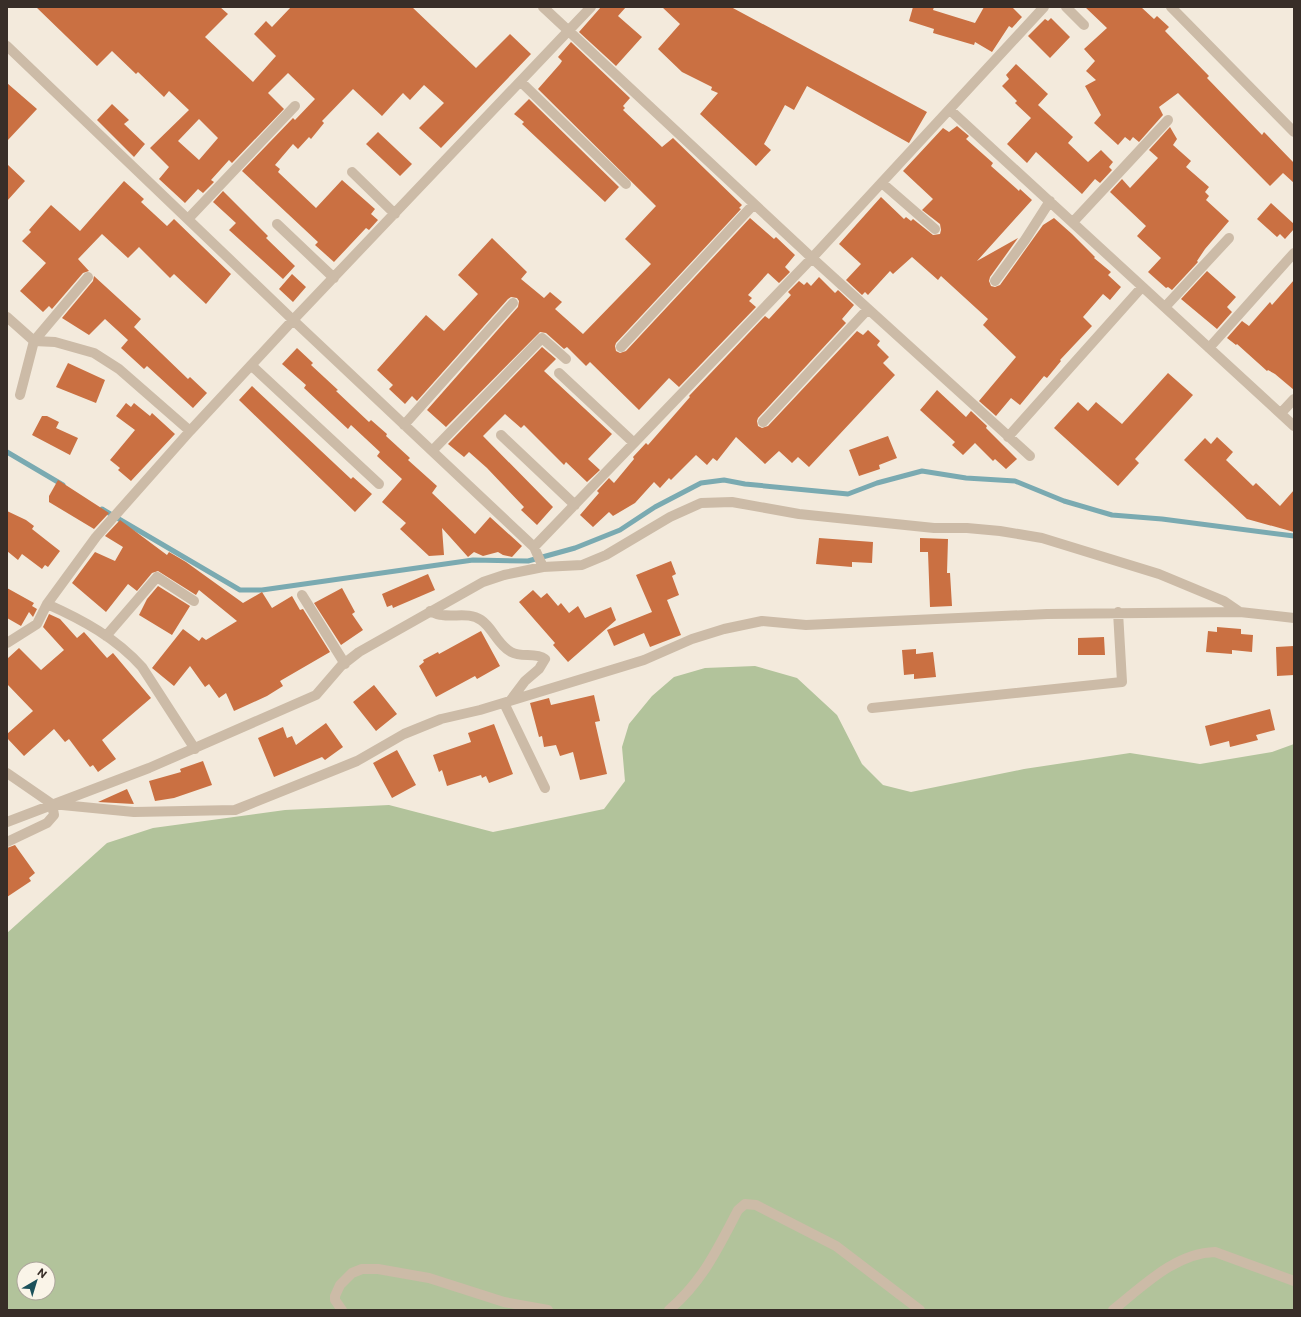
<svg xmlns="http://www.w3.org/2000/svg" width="1301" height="1317" viewBox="0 0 1301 1317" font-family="Commissioner,sans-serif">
<rect width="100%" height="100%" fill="#f3eadc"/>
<path fill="#b2c39b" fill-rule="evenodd" d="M 755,666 L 797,678 L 837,715 L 862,764 L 883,785 L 911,792 L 1024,769 L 1130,753 L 1200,764 L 1272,752 L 1294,744 L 1294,1310 L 7,1310 L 7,933 L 107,843 L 153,828 L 285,810 L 389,805 L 493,832 L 604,809 L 625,781 L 622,747 L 629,724 L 652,696 L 674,677 L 705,668 ZM 24,1269 L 48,1269 L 48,1293 L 24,1293 Z"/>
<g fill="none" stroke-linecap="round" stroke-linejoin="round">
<path stroke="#7aaab1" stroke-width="5" d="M 7,452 L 63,485
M 102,509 L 240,590 L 262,590 L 473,560 L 528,561 L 575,548 L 620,530 L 655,507 L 701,483 L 724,480 L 745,484 L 848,494 L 877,483 L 922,471 L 966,478 L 1015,481 L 1064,501 L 1112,515 L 1162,519 L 1294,536"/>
</g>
<path fill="#ca7042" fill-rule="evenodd" d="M 36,7 L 220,7 L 228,14 L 205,37 L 253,82 L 276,56 L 254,34 L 266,21 L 272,27 L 291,7 L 412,7 L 476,68 L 510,34 L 531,54 L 441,148 L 419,128 L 444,103 L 424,85 L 410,100 L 403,93 L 382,116 L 353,89 L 322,121 L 324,123 L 311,139 L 309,137 L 298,149 L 293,144 L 275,165 L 280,169 L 278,172 L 316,208 L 342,180 L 375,209 L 371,214 L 378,220 L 369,230 L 366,228 L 334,262 L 315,245 L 318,242 L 242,171 L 293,118 L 295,120 L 315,99 L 288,73 L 268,93 L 284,109 L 232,163 L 229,160 L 211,180 L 214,182 L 203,193 L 198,189 L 185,203 L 159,179 L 169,167 L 150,148 L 189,110 L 169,91 L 164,97 L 138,72 L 136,74 L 112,51 L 97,66 ZM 199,119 L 218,138 L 199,160 L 178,141 Z
M 601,7 L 626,7 L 618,16 L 642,37 L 616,66 L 579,32 Z
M 662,7 L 731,7 L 927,112 L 909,143 L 807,86 L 794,110 L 785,105 L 764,144 L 771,150 L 756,166 L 700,114 L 718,93 L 711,90 L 712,87 L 682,72 L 658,49 L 680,24 Z
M 913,7 L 934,7 L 933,10 L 975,23 L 984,7 L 1012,7 L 1022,17 L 1012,28 L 1009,26 L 992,52 L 975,42 L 974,45 L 933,33 L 934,29 L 909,21 Z
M 1085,7 L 1141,7 L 1154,19 L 1157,16 L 1169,27 L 1165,31 L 1209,76 L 1207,78 L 1262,135 L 1264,132 L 1294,163 L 1294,183 L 1283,173 L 1270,186 L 1178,93 L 1159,107 L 1163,115 L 1139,142 L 1133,137 L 1130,141 L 1125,137 L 1118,145 L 1094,123 L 1101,115 L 1085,86 L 1096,80 L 1086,71 L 1095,61 L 1084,49 L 1107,28 Z
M 1051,18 L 1070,37 L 1050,58 L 1028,36 L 1045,19 L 1048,21 Z
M 571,42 L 630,98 L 623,106 L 625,108 L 623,110 L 662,147 L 673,138 L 742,205 L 739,208 L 741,209 L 616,343 L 615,346 L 616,351 L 620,353 L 626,351 L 750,218 L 774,239 L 776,237 L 795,255 L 785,267 L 790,272 L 779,283 L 768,273 L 748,295 L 752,298 L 749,301 L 756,307 L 679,387 L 669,378 L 639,410 L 590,362 L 586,366 L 567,347 L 564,349 L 546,333 L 540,332 L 446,427 L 427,410 L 518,307 L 519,301 L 517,298 L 511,297 L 508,299 L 417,401 L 412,396 L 405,404 L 389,389 L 393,385 L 377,370 L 426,315 L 444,331 L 478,294 L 458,275 L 492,238 L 527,272 L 521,279 L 544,298 L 550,292 L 562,302 L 555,309 L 583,334 L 651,264 L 625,239 L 656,206 L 538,89 L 560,64 L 562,61 L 558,57 Z
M 1016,64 L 1048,94 L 1038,105 L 1073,137 L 1068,143 L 1088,162 L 1101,150 L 1113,162 L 1109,167 L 1112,170 L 1100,183 L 1095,179 L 1082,194 L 1036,152 L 1027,163 L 1007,144 L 1031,118 L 1015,103 L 1017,101 L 1002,86 L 1009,79 L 1006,75 Z
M 7,83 L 37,109 L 7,141 Z
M 529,99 L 619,187 L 605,202 L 522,124 L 524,122 L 514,114 Z
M 112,104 L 129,120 L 124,124 L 145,144 L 134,157 L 97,120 Z
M 957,126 L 969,136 L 966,139 L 993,163 L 991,166 L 1019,191 L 1020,189 L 1032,200 L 977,261 L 1018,238 L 990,277 L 989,281 L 991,286 L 995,287 L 1000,285 L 1043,225 L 1054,218 L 1072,234 L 1095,257 L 1094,258 L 1111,272 L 1108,275 L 1121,287 L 1110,300 L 1103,294 L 1083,317 L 1092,326 L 1060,360 L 1061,361 L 1047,378 L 1044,376 L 1020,405 L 1011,398 L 996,416 L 979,401 L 1016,357 L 983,325 L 988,319 L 941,276 L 938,280 L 912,257 L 893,274 L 890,271 L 868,295 L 865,292 L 862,295 L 846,280 L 861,264 L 839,244 L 881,197 L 904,219 L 906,217 L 911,221 L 913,219 L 933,235 L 940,234 L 941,230 L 940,224 L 922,210 L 933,199 L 903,171 L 943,128 L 949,132 Z
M 1170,127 L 1177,139 L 1173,145 L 1191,161 L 1186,167 L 1209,187 L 1205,192 L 1209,196 L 1206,200 L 1229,221 L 1205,249 L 1197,261 L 1198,262 L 1172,290 L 1168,287 L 1166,288 L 1148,272 L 1161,258 L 1137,236 L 1146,226 L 1110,192 L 1122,179 L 1130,188 L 1158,158 L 1149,150 Z
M 378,132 L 412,164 L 400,176 L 366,144 Z
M 7,164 L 25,181 L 7,201 Z
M 124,181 L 144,199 L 141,202 L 167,226 L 174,219 L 231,274 L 206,304 L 174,274 L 170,278 L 139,247 L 128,258 L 102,234 L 78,259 L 89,271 L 83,273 L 52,309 L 49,306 L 43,312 L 20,291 L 46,263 L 22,241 L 31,232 L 29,230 L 51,205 L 80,231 Z
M 223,191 L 268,236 L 266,238 L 295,266 L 283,279 L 229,230 L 236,223 L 213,202 Z
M 1271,203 L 1294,224 L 1294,229 L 1285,239 L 1280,234 L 1277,237 L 1257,219 Z
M 1207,271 L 1236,297 L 1227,307 L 1232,312 L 1217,329 L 1181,299 Z
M 292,274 L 306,287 L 293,302 L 279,289 Z
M 94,276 L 141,319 L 134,327 L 188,379 L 190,377 L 207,393 L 193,408 L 147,366 L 144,369 L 121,348 L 128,340 L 105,319 L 89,335 L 62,318 L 93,281 Z
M 819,277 L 835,293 L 838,290 L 854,305 L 842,319 L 846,323 L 758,418 L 757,421 L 758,426 L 762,428 L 768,426 L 857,331 L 863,335 L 868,330 L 880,341 L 877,345 L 889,357 L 883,363 L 895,375 L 809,467 L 798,457 L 792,463 L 779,451 L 765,464 L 736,437 L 717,461 L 713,458 L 707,465 L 696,455 L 671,480 L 669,478 L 660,488 L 654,482 L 635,503 L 613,516 L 609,512 L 593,527 L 580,515 L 599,493 L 597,491 L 609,478 L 614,483 L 634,459 L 633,457 L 646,443 L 648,445 L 690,397 L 689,396 L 765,316 L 769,319 L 791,295 L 788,292 L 799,281 L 804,285 L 807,282 L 811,286 Z
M 1294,280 L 1294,390 L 1275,374 L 1268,370 L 1267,371 L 1237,344 L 1236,345 L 1227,338 L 1242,321 L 1249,326 L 1270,302 L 1272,305 Z
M 542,347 L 556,359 L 544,371 L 612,434 L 588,459 L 600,470 L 587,482 L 566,462 L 564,465 L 524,425 L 521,428 L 505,414 L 483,436 L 553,507 L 537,525 L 521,510 L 524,507 L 487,468 L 469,452 L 464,457 L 448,444 Z
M 297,348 L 313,363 L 311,365 L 338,390 L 336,391 L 369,422 L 371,420 L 387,434 L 386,436 L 410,458 L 408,460 L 437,486 L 432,493 L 475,534 L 490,517 L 522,546 L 512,557 L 503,555 L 498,552 L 483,556 L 474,552 L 468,557 L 442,528 L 444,555 L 429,556 L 400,529 L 406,523 L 382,502 L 402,479 L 377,456 L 380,452 L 351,425 L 348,429 L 304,388 L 306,385 L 282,364 Z
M 68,363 L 105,380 L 96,403 L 56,387 Z
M 1168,373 L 1193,395 L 1135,459 L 1139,463 L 1118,486 L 1054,428 L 1078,402 L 1088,411 L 1096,402 L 1122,424 Z
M 252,386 L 351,479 L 353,477 L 372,494 L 355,512 L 239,400 Z
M 937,390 L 966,417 L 971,411 L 987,426 L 986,428 L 1017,459 L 1006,469 L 995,459 L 993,461 L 975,443 L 963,455 L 952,445 L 955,442 L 920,410 Z
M 126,403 L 131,407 L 134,403 L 150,416 L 152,413 L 175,434 L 131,481 L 118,470 L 120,468 L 110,460 L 135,430 L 116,416 Z
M 42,416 L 47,416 L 59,422 L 56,428 L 78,438 L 70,455 L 32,435 Z
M 888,436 L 897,458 L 879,465 L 880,469 L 859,476 L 849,450 Z
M 1217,437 L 1233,452 L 1226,460 L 1253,486 L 1256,483 L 1280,506 L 1294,490 L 1294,532 L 1247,519 L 1184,460 L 1205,438 L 1211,444 Z
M 58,480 L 109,513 L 94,529 L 49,502 L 49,496 Z
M 7,511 L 26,520 L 34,526 L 32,529 L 60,551 L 48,567 L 45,565 L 42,569 L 22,554 L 18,560 L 7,551 Z
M 120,520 L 167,555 L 169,552 L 186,562 L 243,603 L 262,592 L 272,608 L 292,596 L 300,610 L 303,609 L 330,652 L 280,681 L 283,686 L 267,696 L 234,711 L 226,693 L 219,698 L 209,684 L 205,687 L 190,666 L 174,686 L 152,668 L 183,629 L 199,641 L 202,637 L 206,640 L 237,621 L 199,590 L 196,595 L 158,571 L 152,573 L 137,591 L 128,584 L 106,612 L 72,583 L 95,552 L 115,561 L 123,547 L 105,536 Z
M 819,538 L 873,542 L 872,563 L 852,562 L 852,567 L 816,564 Z
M 920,538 L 948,539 L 947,573 L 950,573 L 952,606 L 930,607 L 928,552 L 920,552 Z
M 671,561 L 676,574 L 672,576 L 679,595 L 667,600 L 681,635 L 650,647 L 644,633 L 614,646 L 607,630 L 652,612 L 636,575 Z
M 428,574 L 435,590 L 393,608 L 392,605 L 387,607 L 382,594 Z
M 158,586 L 190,606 L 172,635 L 139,615 L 147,599 Z
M 7,588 L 34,603 L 32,606 L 37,609 L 33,617 L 29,612 L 21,626 L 7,618 Z
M 342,588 L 355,612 L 352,614 L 363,630 L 341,645 L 314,603 Z
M 533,590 L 541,598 L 547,593 L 558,606 L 561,603 L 569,613 L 578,606 L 585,618 L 611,607 L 616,620 L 568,662 L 553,645 L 555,643 L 519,602 Z
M 49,614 L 60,619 L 77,638 L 84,632 L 107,658 L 113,653 L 151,698 L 102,740 L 116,759 L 98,772 L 93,765 L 90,767 L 69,739 L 65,742 L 54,729 L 24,756 L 7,738 L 7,734 L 33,711 L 7,684 L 7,659 L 19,648 L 41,670 L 64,650 L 43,627 Z
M 1217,627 L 1241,629 L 1241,634 L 1253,635 L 1252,652 L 1232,650 L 1232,654 L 1206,652 L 1208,631 L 1217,632 Z
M 481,631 L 500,666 L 477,679 L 475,676 L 436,697 L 419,666 L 424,662 L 423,660 L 438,652 L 439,654 Z
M 1104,637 L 1105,655 L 1078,655 L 1078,638 Z
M 1294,646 L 1294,675 L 1277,676 L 1276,647 Z
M 916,649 L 916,654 L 933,652 L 936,677 L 914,679 L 914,674 L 904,675 L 902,650 Z
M 374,685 L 397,714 L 376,731 L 353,702 Z
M 594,695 L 600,721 L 595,722 L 607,774 L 580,780 L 573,752 L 560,756 L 556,745 L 544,747 L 542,736 L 539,737 L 530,703 L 549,698 L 551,705 Z
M 1270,709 L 1275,730 L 1256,735 L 1258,740 L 1230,747 L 1229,741 L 1210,746 L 1205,726 Z
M 326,723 L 343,747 L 325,760 L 322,757 L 274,777 L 258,738 L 283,727 L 287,738 L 292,736 L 296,745 Z
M 494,724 L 513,774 L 489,783 L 486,776 L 482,778 L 481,775 L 447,786 L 442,770 L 439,772 L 433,755 L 471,742 L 468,733 Z
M 397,750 L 416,785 L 392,798 L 373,763 Z
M 203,761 L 212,785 L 174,798 L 155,801 L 149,781 L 181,772 L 180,769 Z
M 127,789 L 134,804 L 98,802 Z
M 15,845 L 35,873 L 29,878 L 31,881 L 7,897 L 7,848 Z"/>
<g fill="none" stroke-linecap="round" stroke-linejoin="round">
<path stroke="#ccbba7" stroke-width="10" d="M 543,7 L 812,258 L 1030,456
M 1066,7 L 1084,25
M 1171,7 L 1294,132
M 7,46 L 293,320 L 534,547 L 812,258 L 1044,7
M 521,82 L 626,184
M 950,110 L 1294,426
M 352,172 L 395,214
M 882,183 L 935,229
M 188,219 L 295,106
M 1073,222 L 1168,120
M 277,224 L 334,278
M 995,281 L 1025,240 L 1050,201
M 1165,307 L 1229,238
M 7,317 L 34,341 L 20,395
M 34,341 L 55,342 L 94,353 L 119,369 L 190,431
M 34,341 L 88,277
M 621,347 L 754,204
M 1209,348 L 1294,253
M 252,366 L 379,484
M 559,373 L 634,443
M 1281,413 L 1294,399
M 763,422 L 868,309
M 404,425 L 513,303
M 501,435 L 575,505
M 1008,437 L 1142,287
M 432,451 L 542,338 L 566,359
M 534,547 L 543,567
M 302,595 L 345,664
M 47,604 C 83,620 116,638 142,667 L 195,749
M 430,611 C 434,613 438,615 442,615 C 456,617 469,612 481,620 C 493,628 497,644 511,652 C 522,658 535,652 545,659 L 539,669 L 525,681 L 510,701
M 106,636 L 157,577 L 194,601
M 7,643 L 37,624 L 47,604 L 96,537 L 190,431 L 293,320 L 591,7
M 504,703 L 545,788
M 872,708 L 1122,682 L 1118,612
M 7,773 L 52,804 L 134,812 L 235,810 L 357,761 L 404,734 L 441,719 L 480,710 L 644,660 L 692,639 L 724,629 L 762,621 L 806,625 L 1047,614 L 1240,612
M 7,822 L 149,768 L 316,695 L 341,666 L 359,652 L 483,582 L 504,575 L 543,567 L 582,565 L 606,555 L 670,517 L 701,503 L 732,502 L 799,514 L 934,528 L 967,528 L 1000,531 L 1042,538 L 1159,574 L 1224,601 L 1240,612 L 1294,618
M 7,842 L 47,823 L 54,815 L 52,804
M 342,1310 L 335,1300 L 335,1296 L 340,1285 L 352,1273 L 362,1269 L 378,1269 L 429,1278 L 504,1302 L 548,1310
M 669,1310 C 703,1281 718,1248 738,1210 L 745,1204 L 756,1205 L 836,1246 L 920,1310
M 1113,1310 C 1142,1287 1175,1253 1215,1252 L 1294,1281"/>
</g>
<rect width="1301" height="1317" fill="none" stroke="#382e28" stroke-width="16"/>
<g transform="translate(36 1281) rotate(38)"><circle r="19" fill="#faf4e8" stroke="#aca59b"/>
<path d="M0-3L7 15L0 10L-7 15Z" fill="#1c515b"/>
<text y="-6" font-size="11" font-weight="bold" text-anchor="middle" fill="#382e28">N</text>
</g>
</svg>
